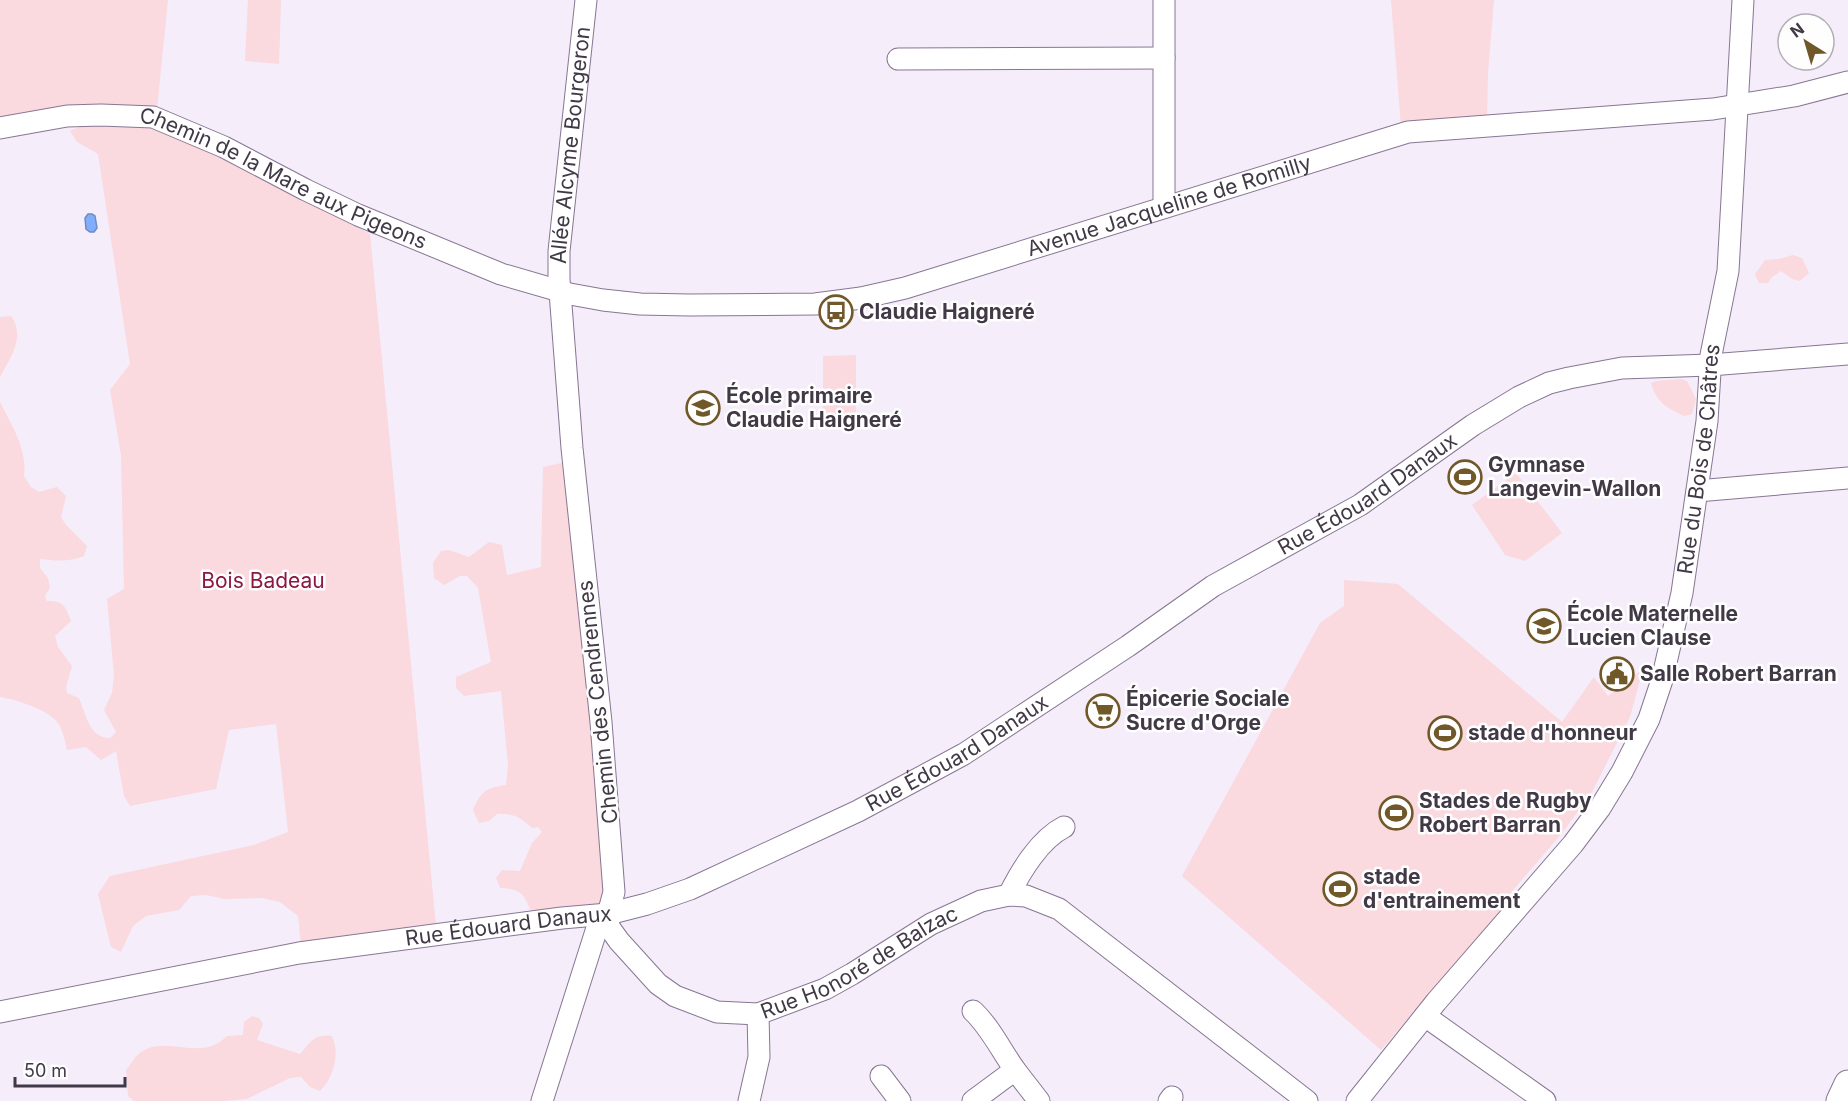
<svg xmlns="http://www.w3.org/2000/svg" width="1848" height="1101" viewBox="0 0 1848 1101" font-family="Inter,sans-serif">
<rect width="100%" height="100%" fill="#f5edfa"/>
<path fill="#fad9df" d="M 0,0 L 168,0 L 157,109 L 99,104 L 19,118 L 0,118 Z
M 248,0 L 281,0 L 279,64 L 245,61 Z
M 1391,0 L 1494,0 L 1488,73 L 1487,119 L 1401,127 Z
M 127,120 L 187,137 L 370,234 L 436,926 L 301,945 L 298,916 L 280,902 L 262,898 L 224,899 L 206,895 L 191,896 L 179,910 L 146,916 L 133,926 L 121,952 L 111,947 L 98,894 L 110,876 L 254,845 L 288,832 L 276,724 L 229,730 L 216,789 L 130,806 L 124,796 L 116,751 L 101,760 L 86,747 L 67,750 C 65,741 63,731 58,723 C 49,710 15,699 0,697 L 0,402 C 11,424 28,450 24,476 L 31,487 L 39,492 L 57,487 L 66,496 L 61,517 L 66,525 L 87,546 L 84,556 C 69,562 57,561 40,559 L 40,568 L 48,578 L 50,588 L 45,596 L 47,601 C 64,601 65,606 71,621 L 55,636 L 58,647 L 72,666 L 66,687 L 67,693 L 79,698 C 86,714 89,738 110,738 L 116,732 L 104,710 L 112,693 L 114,675 L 107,599 L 124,589 L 121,455 L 110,390 L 130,364 L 98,154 L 77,142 L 70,131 L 94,121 Z
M 1793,255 L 1802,258 L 1809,273 L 1800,281 L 1792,279 L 1781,271 L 1772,277 L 1768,283 L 1759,283 L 1755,274 L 1765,260 L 1779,259 Z
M 11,316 C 26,337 10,358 0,377 L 0,317 Z
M 856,355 L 856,427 L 823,429 L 823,356 Z
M 1681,379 L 1687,381 L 1696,399 L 1692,414 L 1684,416 C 1667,408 1656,402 1651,383 L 1656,381 Z
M 566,462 L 608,898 L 601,904 L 541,912 L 531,911 C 523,892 520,889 500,888 L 496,878 L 502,870 L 520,871 L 532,843 L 542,832 L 538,827 L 532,828 C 520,817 512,813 497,814 L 489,821 L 479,823 L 473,810 C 481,791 486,788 506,785 L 508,765 L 501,691 L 464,696 L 456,688 L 456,677 L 491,662 L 478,588 L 467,576 L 460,576 L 444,585 L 434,578 L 433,563 L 441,551 L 449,550 L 469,557 L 489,542 L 502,545 L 507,575 L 541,567 L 543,467 Z
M 1516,473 L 1562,533 L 1525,561 L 1505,555 L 1472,505 Z
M 1344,580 L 1398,584 L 1562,722 L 1594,677 L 1608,696 L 1643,669 L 1630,717 L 1591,794 L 1562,833 L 1503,902 L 1503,908 L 1381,1050 L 1182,876 L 1320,623 L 1344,606 Z
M 252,1016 L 259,1018 L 263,1024 L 257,1040 L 300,1054 C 312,1041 313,1034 332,1036 C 340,1054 334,1077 320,1091 L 310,1087 L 301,1077 L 290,1078 L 247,1099 L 224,1101 L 134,1101 L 128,1096 L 126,1070 C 131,1064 135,1056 141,1052 C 168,1034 201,1063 227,1036 L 243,1035 L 244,1022 Z"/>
<path fill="#80aefc" stroke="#6d8bc5" stroke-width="1.5" d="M 88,214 L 92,214 L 95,216 L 97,228 L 94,232 L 90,232 L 86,229 L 85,218 Z"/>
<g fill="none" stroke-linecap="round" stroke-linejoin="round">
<defs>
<g id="minor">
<path d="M 1164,0 L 1164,207"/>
<path d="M 898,59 L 1164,58"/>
<path id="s1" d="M 0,128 L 67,116 L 101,115 L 153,117 L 224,147 L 306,190 L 358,215 L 501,274 L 570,294 L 603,300 L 640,304 L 689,305 L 815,304 L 861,298 L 905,288 L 1408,132 L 1713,109 L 1794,96 L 1848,82"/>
<path d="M 1697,491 L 1848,478"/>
<path d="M 1009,895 C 1020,872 1040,839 1064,827"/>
<path id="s2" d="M 608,914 L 609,927 L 619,941 L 658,984 L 675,996 L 717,1012 L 758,1014 L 825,989 L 852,974 L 931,924 L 981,901 L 1009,895 L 1026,896 L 1059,909 L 1307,1101"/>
<path d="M 973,1011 C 990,1027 1001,1050 1015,1070"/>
<path id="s3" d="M 0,1012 L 299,953 L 562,918 L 608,914 L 647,904 L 690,889 L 858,811 L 964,754 L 1128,646 L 1213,586 L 1360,505 L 1473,425 L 1519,397 L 1549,383 L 1569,378 L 1622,368 L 1710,365 L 1848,354"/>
<path d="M 1425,1016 L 1545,1101"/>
<path d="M 881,1076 L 900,1101"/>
<path id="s4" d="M 542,1101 L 597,928 L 608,914 L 614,892 L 601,722 L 572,448 L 559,279 L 559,251 L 586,0"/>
<path d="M 749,1101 L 759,1057 L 758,1014"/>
<path d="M 973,1101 L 1015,1070 L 1039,1101"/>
<path d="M 1169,1101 L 1172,1097"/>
<path id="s5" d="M 1357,1101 L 1436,1002 L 1573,844 L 1600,808 L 1622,772 L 1649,719 L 1662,680 L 1682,593 L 1707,421 L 1711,355 L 1728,271 L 1743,0"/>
</g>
<path id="major" d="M 1840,1101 L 1848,1084"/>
</defs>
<use href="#minor" stroke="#887693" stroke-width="23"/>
<use href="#major" stroke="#887693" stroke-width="29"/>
<use href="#minor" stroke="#fff" stroke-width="21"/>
<use href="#major" stroke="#fff" stroke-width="27"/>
</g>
<defs>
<symbol id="bus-ring" viewBox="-11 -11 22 22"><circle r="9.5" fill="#fefefe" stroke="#705829" stroke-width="1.5"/><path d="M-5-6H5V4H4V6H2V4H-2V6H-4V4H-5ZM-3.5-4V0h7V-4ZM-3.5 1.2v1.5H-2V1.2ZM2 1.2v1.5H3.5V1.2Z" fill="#705829"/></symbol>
<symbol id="school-ring" viewBox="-11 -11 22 22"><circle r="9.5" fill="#fefefe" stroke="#705829" stroke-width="1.5"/><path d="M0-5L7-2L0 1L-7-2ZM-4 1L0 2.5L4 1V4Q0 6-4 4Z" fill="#705829"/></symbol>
<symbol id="stadium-ring" viewBox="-11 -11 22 22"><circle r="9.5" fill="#fefefe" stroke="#705829" stroke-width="1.5"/><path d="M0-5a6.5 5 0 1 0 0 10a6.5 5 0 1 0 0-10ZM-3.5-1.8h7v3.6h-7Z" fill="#705829"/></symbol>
<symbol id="civic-ring" viewBox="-11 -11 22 22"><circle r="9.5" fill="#fefefe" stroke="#705829" stroke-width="1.5"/><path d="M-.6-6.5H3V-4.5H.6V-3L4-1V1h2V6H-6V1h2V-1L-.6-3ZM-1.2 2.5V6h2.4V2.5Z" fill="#705829"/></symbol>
<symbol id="supermarket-ring" viewBox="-11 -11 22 22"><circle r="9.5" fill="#fefefe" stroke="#705829" stroke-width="1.5"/><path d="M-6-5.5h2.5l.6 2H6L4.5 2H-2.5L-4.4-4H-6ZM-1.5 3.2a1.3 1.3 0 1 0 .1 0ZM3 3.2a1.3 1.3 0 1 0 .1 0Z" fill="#705829"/></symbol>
</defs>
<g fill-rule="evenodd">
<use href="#bus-ring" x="817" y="293" width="38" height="38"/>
<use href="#school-ring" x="684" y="389" width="38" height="38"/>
<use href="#stadium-ring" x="1446" y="458" width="38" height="38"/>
<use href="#school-ring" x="1525" y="607" width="38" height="38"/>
<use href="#civic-ring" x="1598" y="655" width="38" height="38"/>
<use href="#supermarket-ring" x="1084" y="692" width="38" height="38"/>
<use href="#stadium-ring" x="1426" y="714" width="38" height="38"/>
<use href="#stadium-ring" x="1377" y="794" width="38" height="38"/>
<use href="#stadium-ring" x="1321" y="870" width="38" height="38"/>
</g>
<g text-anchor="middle" stroke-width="5" stroke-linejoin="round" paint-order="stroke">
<g font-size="21" fill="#413946" stroke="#fefefe">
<text dy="7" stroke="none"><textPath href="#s4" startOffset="972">Allée Alcyme Bourgeron</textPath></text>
<text dy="7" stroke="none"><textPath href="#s1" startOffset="298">Chemin de la Mare aux Pigeons</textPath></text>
<text dy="7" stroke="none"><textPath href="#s1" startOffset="1222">Avenue Jacqueline de Romilly</textPath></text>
<text dy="7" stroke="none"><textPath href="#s5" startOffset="748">Rue du Bois de Châtres</textPath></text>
<text dy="7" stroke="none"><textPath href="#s3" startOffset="1488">Rue Édouard Danaux</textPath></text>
<text transform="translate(598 702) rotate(-96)" y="7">Chemin des Cendrennes</text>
<text dy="7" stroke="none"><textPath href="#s3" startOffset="1002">Rue Édouard Danaux</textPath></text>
<text dy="7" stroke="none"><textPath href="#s3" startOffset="516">Rue Édouard Danaux</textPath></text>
<text dy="7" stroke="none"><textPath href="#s2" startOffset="309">Rue Honoré de Balzac</textPath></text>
</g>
<g font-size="21" font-weight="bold" fill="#413946" stroke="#fefefe" text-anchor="start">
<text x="859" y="319">Claudie Haigneré</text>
<text x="726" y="403">École primaire<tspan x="726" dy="24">Claudie Haigneré</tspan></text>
<text x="1488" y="472">Gymnase<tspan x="1488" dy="24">Langevin-Wallon</tspan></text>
<text x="1567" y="621">École Maternelle<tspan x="1567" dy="24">Lucien Clause</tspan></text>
<text x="1640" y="681">Salle Robert Barran</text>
<text x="1126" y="706">Épicerie Sociale<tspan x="1126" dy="24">Sucre d'Orge</tspan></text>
<text x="1468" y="740">stade d'honneur</text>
<text x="1419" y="808">Stades de Rugby<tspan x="1419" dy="24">Robert Barran</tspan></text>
<text x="1363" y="884">stade<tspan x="1363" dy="24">d'entrainement</tspan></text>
</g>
<g font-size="21" fill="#8c1743" stroke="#fefefe">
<text x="263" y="588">Bois Badeau</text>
</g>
</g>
<g transform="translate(1806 42) rotate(323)"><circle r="28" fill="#fefefe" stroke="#b2afb4" stroke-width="1.5"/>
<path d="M0-4.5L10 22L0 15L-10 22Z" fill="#705829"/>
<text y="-9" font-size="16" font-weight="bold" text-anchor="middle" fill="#413946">N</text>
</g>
<path d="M15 1077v9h110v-9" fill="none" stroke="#413946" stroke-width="3"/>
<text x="24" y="1077" font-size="18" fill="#413946" stroke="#fefefe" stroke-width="4.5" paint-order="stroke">50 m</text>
</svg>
